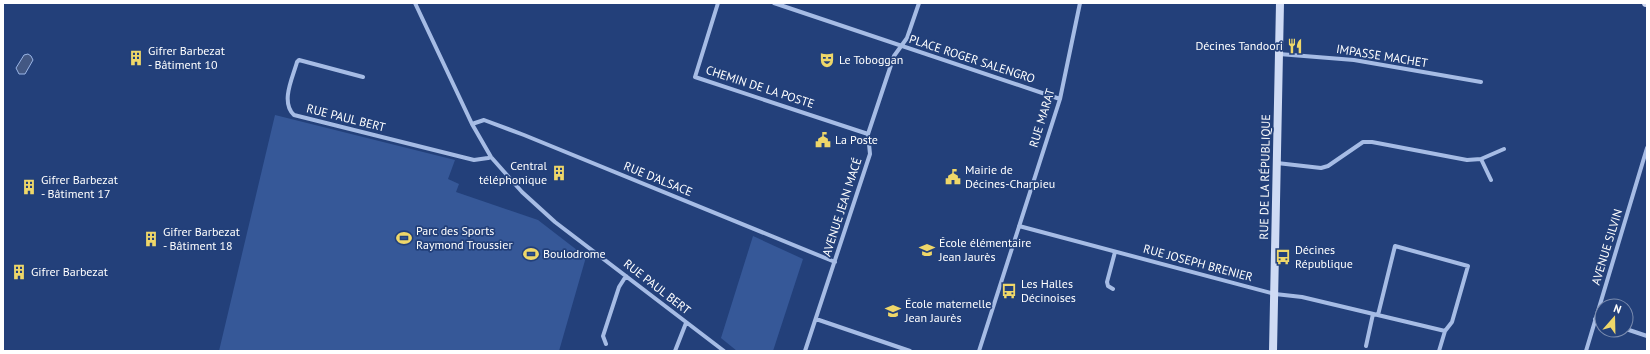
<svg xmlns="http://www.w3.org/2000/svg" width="1650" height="354" viewBox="0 0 1650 354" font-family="'PT Sans',sans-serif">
<rect width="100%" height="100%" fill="#23407a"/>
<path fill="#365898" d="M 275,115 L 455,160 L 448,179 L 459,184 L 456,192 L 538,220 L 586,257 L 559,351 L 219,351 Z
M 753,236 L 803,259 L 773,351 L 737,351 L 721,338 Z"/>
<path fill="#435883" stroke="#9ab5e6" d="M 28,54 L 31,56 L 33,60 L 25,74 L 19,74 L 16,68 L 24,55 Z"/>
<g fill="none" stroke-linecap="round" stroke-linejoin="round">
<path stroke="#a6bce5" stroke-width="4" d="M 415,3 L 472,124 L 491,157 L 522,192 L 555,222 L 724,351
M 718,3 L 695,77 L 868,134
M 774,3 L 1060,99
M 1279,54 L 1354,60 L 1481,82
M 363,77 L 299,60 L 297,62 C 293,77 280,102 294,115 L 474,160 L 488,158 L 491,157
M 472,124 L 484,120 L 524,135 L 835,262
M 1481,159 L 1491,180
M 1277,163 L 1321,168 L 1328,166 L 1363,142 L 1372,142 L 1467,160 L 1481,159 L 1504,149
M 1019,226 L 1275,294 L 1302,297 L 1445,331 L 1452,322 L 1468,266 L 1395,246 L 1378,315
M 1113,289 L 1108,286 L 1107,282 L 1115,252
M 816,319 L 910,351
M 1595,319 L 1602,322
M 1626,329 L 1647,336
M 606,344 L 603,336 L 619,287 L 626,276
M 1366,346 L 1373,314
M 675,351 L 686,323
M 805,351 L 870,154 L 868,134 L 894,56 L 907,38 L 919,3
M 979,351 L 1060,99 L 1080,3
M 1439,351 L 1445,331
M 1586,351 L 1647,148"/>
<path stroke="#cfdbf4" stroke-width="8" d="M 1646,3 L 1647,3
M 1273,351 L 1280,3"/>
</g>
<defs>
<symbol id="restaurant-bare" viewBox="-9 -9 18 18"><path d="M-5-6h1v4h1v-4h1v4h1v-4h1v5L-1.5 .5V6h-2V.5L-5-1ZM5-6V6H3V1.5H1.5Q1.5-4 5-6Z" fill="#efd769" stroke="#23407a" stroke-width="2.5" paint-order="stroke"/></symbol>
<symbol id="building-bare" viewBox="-9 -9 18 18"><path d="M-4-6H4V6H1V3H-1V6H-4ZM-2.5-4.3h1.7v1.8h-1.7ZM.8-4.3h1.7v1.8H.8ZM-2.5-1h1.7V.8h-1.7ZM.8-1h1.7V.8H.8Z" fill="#efd769" stroke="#23407a" stroke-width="2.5" paint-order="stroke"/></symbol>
<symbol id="theatre-bare" viewBox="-9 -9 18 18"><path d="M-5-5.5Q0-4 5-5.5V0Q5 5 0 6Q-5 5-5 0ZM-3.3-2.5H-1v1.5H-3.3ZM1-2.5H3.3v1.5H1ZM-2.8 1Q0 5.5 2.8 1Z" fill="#efd769" stroke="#23407a" stroke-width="2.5" paint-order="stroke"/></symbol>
<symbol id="civic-bare" viewBox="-9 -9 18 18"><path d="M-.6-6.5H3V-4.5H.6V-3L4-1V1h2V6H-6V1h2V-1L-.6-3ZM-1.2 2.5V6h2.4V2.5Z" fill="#efd769" stroke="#23407a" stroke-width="2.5" paint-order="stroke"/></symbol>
<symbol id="stadium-bare" viewBox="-9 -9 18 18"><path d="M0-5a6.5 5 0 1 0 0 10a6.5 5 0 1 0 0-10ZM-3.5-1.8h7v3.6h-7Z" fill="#efd769" stroke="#23407a" stroke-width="2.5" paint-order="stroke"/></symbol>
<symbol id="school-bare" viewBox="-9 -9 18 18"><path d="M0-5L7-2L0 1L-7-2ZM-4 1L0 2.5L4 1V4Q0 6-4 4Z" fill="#efd769" stroke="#23407a" stroke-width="2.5" paint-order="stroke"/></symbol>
<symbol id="bus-bare" viewBox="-9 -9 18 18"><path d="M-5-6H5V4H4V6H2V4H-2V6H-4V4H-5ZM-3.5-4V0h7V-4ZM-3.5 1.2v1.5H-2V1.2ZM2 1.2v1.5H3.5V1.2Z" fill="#efd769" stroke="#23407a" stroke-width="2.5" paint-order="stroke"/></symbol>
</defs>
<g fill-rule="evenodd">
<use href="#restaurant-bare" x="1284" y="35" width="22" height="22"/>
<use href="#building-bare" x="125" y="47" width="22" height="22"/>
<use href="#theatre-bare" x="816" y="49" width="22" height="22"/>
<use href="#civic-bare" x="812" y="129" width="22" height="22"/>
<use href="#building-bare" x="548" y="162" width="22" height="22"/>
<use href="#civic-bare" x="942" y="166" width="22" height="22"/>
<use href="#building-bare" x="18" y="176" width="22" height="22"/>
<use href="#stadium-bare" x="393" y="227" width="22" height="22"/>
<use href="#building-bare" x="140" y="228" width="22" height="22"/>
<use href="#school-bare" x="916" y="239" width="22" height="22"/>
<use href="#stadium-bare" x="520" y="243" width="22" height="22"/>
<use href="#bus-bare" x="1272" y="246" width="22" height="22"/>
<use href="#building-bare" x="8" y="261" width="22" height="22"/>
<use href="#bus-bare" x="998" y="280" width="22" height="22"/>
<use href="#school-bare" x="882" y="300" width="22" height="22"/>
</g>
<g text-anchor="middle" stroke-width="3.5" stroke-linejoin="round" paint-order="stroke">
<g font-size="12" fill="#fff" stroke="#23407a" text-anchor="start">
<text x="1283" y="50" text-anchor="end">Décines Tandoori</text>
<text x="148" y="55">Gifrer Barbezat<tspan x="148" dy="14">- Bâtiment 10</tspan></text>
<text x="839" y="64">Le Toboggan</text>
<text x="835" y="144">La Poste</text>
<text x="547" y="170" text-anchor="end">Central<tspan x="547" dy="14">téléphonique</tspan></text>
<text x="965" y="174">Mairie de<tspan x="965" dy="14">Décines-Charpieu</tspan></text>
<text x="41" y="184">Gifrer Barbezat<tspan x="41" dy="14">- Bâtiment 17</tspan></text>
<text x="416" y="235">Parc des Sports<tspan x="416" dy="14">Raymond Troussier</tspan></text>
<text x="163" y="236">Gifrer Barbezat<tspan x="163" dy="14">- Bâtiment 18</tspan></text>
<text x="939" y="247">École élémentaire<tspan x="939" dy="14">Jean Jaurès</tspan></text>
<text x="1295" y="254">Décines<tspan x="1295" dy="14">République</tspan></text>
<text x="543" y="258">Boulodrome</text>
<text x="31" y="276">Gifrer Barbezat</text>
<text x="1021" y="288">Les Halles<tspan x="1021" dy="14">Décinoises</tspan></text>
<text x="905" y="308">École maternelle<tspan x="905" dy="14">Jean Jaurès</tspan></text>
</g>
<g font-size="12" fill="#fff" stroke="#23407a">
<text transform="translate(1382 56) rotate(9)" y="4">IMPASSE MACHET</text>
<text transform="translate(972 59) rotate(18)" y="4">PLACE ROGER SALENGRO</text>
<text transform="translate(760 87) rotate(18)" y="4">CHEMIN DE LA POSTE</text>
<text transform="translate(346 118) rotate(14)" y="4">RUE PAUL BERT</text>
<text transform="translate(1042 118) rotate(-73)" y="4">RUE MARAT</text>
<text transform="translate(1265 177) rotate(-89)" y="4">RUE DE LA RÉPUBLIQUE</text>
<text transform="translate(658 179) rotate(22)" y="4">RUE D'ALSACE</text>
<text transform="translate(842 207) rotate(-72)" y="4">AVENUE JEAN MACÉ</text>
<text transform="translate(1607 247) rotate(-73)" y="4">AVENUE SILVIN</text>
<text transform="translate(1198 263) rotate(15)" y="4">RUE JOSEPH BRENIER</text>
<text transform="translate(657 287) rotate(38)" y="4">RUE PAUL BERT</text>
</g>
</g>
<rect width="1650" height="354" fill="none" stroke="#ffffff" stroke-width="8"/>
<g transform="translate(1614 318) rotate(20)"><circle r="19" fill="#23407a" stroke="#7b8caf"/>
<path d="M0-3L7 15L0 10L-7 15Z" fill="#efd769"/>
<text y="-6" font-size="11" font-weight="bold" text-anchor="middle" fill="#ffffff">N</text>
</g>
</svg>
